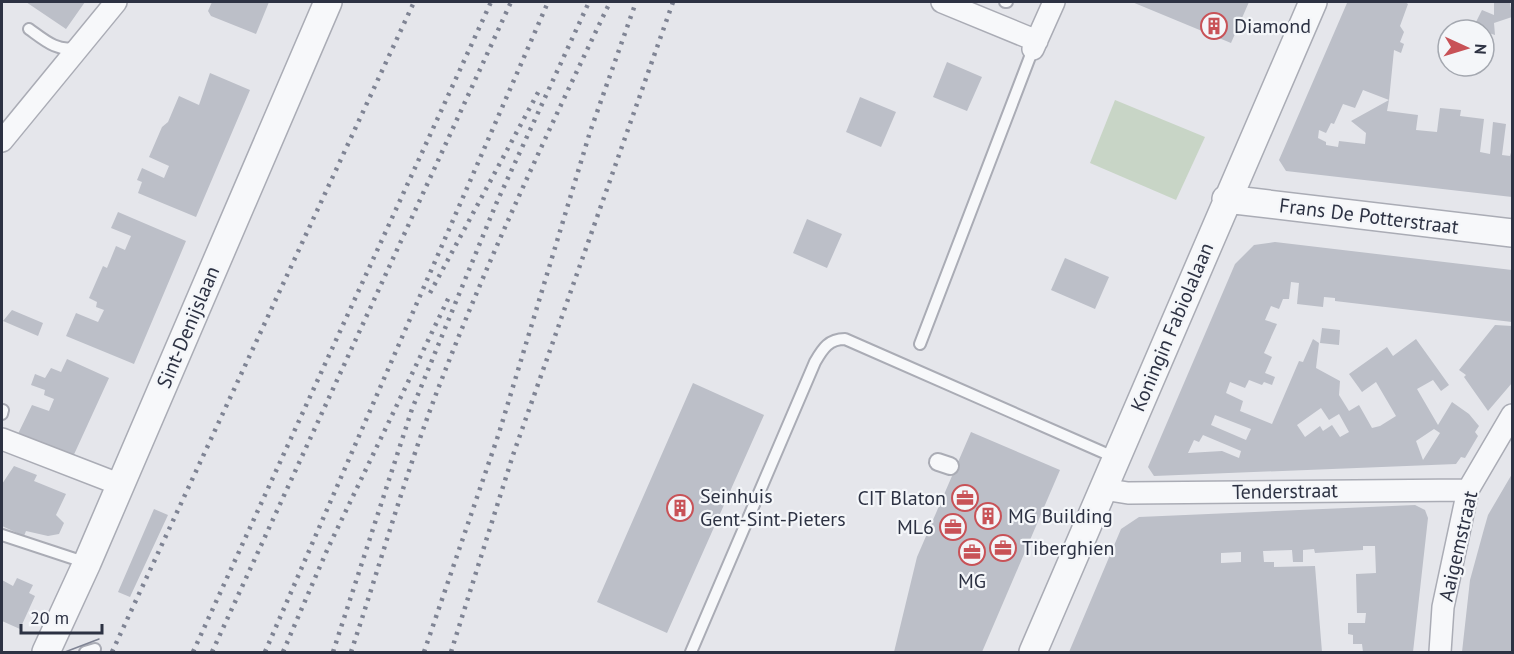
<svg xmlns="http://www.w3.org/2000/svg" width="1514" height="654" viewBox="0 0 1514 654" font-family="'PT Sans',sans-serif">
<rect width="100%" height="100%" fill="#e5e6eb"/>
<path fill="#c8d5c6" d="M 1115,100 L 1205,137 L 1176,200 L 1090,163 Z"/>
<path fill="#bcbfc8" fill-rule="evenodd" d="M 26,2 L 85,2 L 66,29 Z
M 212,2 L 269,2 L 256,34 L 211,16 L 208,11 Z
M 1132,2 L 1249,2 L 1231,43 Z
M 1494,2 L 1510,2 L 1512,17 L 1494,23 L 1495,35 L 1486,32 L 1484,35 L 1484,30 L 1473,28 L 1482,10 L 1494,15 Z
M 1347,3 L 1405,2 L 1408,4 L 1400,26 L 1404,32 L 1400,42 L 1404,44 L 1401,53 L 1394,50 L 1389,100 L 1363,90 L 1355,108 L 1343,104 L 1334,124 L 1331,123 L 1326,133 L 1319,130 L 1318,138 L 1326,142 L 1326,145 L 1338,147 L 1339,141 L 1365,144 L 1366,133 L 1351,121 L 1389,100 L 1387,111 L 1418,115 L 1416,130 L 1437,132 L 1440,108 L 1461,110 L 1460,116 L 1484,119 L 1480,152 L 1490,154 L 1493,122 L 1506,124 L 1502,155 L 1510,156 L 1512,149 L 1512,197 L 1286,171 L 1279,160 Z
M 947,62 L 982,77 L 967,111 L 933,97 Z
M 210,73 L 250,90 L 196,217 L 138,193 L 142,182 L 137,180 L 142,168 L 164,178 L 169,166 L 149,157 L 162,127 L 168,122 L 179,96 L 199,105 Z
M 860,97 L 896,112 L 881,147 L 846,132 Z
M 118,212 L 186,241 L 134,364 L 66,336 L 76,313 L 98,322 L 104,310 L 96,307 L 97,302 L 89,298 L 103,266 L 107,268 L 116,246 L 125,250 L 131,236 L 111,228 Z
M 807,219 L 842,234 L 827,268 L 793,253 Z
M 1275,242 L 1512,270 L 1512,322 L 1335,301 L 1335,298 L 1324,297 L 1323,307 L 1297,304 L 1299,283 L 1291,282 L 1289,299 L 1283,299 L 1279,309 L 1271,306 L 1265,320 L 1277,324 L 1264,353 L 1272,357 L 1265,373 L 1275,377 L 1272,385 L 1264,382 L 1262,385 L 1249,380 L 1245,388 L 1230,382 L 1226,393 L 1243,401 L 1240,411 L 1272,424 L 1299,361 L 1303,362 L 1313,339 L 1319,343 L 1316,368 L 1340,381 L 1339,395 L 1349,411 L 1359,405 L 1372,428 L 1380,426 L 1396,416 L 1376,382 L 1362,392 L 1349,374 L 1387,347 L 1393,356 L 1416,339 L 1449,385 L 1441,391 L 1433,380 L 1417,389 L 1438,425 L 1452,402 L 1469,414 L 1479,426 L 1475,432 L 1478,436 L 1465,458 L 1461,457 L 1456,464 L 1154,476 L 1148,467 L 1235,264 L 1254,245 ZM 1321,408 L 1329,420 L 1339,414 L 1349,432 L 1340,437 L 1332,425 L 1323,431 L 1320,426 L 1305,437 L 1297,425 ZM 1215,415 L 1251,429 L 1246,440 L 1211,425 ZM 1434,429 L 1440,433 L 1423,460 L 1416,441 ZM 1203,435 L 1241,451 L 1239,458 L 1222,451 L 1188,453 L 1194,440 L 1199,442 Z
M 1065,258 L 1109,277 L 1095,309 L 1051,290 Z
M 12,310 L 43,323 L 38,336 L 3,321 Z
M 1495,325 L 1512,326 L 1512,383 L 1488,411 L 1464,377 L 1466,375 L 1459,370 Z
M 1322,328 L 1340,330 L 1339,345 L 1320,343 Z
M 67,359 L 109,378 L 71,461 L 16,438 L 32,405 L 49,411 L 54,399 L 44,395 L 45,390 L 31,385 L 35,374 L 45,378 L 51,368 L 61,372 Z
M 693,383 L 764,415 L 667,633 L 597,602 Z
M 971,432 L 1060,470 L 982,652 L 894,652 L 917,557 Z
M 14,466 L 37,475 L 34,481 L 66,494 L 56,515 L 64,523 L 59,534 L 48,536 L 26,531 L 24,536 L 2,526 L 2,484 Z
M 1512,474 L 1512,652 L 1462,652 L 1470,580 L 1484,529 L 1488,515 Z
M 1415,505 L 1425,510 L 1428,518 L 1413,652 L 1363,652 L 1362,644 L 1353,644 L 1353,635 L 1348,634 L 1348,623 L 1365,623 L 1366,613 L 1357,613 L 1356,574 L 1376,573 L 1375,546 L 1363,546 L 1363,550 L 1315,553 L 1314,549 L 1303,550 L 1303,562 L 1293,562 L 1292,550 L 1263,551 L 1264,562 L 1274,562 L 1274,567 L 1315,566 L 1322,652 L 1069,652 L 1121,529 L 1139,517 ZM 1241,552 L 1241,562 L 1221,563 L 1221,553 Z
M 154,509 L 168,515 L 130,597 L 118,592 Z
M 17,578 L 33,585 L 29,593 L 35,596 L 20,629 L 2,621 L 2,580 L 13,586 Z"/>
<g fill="none" stroke-linecap="round" stroke-linejoin="round">
<defs>
<path id="service" d="M 1005,2 L 1007,2
M 29,29 C 43,39 58,53 76,47
M 920,344 L 1033,49
M 2,414 L 3,410
M 2,535 L 87,563
M 85,652 L 95,649
M 691,652 L 815,362 C 823,348 829,339 845,339 L 1116,458"/>
<path id="pedestrian" d="M 938,462 L 950,466"/>
<path id="minor" d="M 942,2 L 1037,41
M 1033,49 L 1054,2
M 2,141 L 116,2
M 2,439 L 121,485
M 1103,489 L 1128,493 L 1468,490
M 1440,652 L 1443,607 L 1468,490 L 1512,415"/>
<path id="tertiary" d="M 1226,199 L 1512,233
M 46,652 L 87,563 L 328,2
M 1033,652 L 1313,2"/>
</defs>
<use href="#service" stroke="#aaacb5" stroke-width="14"/>
<use href="#pedestrian" stroke="#aaacb5" stroke-width="20"/>
<use href="#minor" stroke="#aaacb5" stroke-width="24"/>
<use href="#tertiary" stroke="#aaacb5" stroke-width="30"/>
<use href="#service" stroke="#f7f8fa" stroke-width="10"/>
<use href="#pedestrian" stroke="#f7f8fa" stroke-width="16"/>
<use href="#minor" stroke="#f7f8fa" stroke-width="21"/>
<use href="#tertiary" stroke="#f7f8fa" stroke-width="27"/>
<path stroke="#7f8494" stroke-width="1.5" d="M 65,652 L 99,639"/>
<path stroke="#7f8494" stroke-width="4.5" stroke-dasharray="3 6" stroke-linecap="butt" d="M 430,293 L 541,87
M 112,652 L 414,2
M 193,652 L 491,2
M 212,652 L 511,2
M 265,652 L 548,2
M 283,652 L 328,548 L 449,297
M 333,652 L 412,409 L 496,204 L 589,2
M 351,652 C 380,565 405,475 438,389 C 489,256 549,129 610,2
M 424,652 L 499,433 L 590,132 L 636,2
M 451,652 L 513,455 L 673,2"/>
</g>
<defs>
<symbol id="building-ring" viewBox="-11 -11 22 22"><circle r="9.5" fill="#f4f6f9" stroke="#c85257" stroke-width="1.5"/><path d="M-4-6H4V6H1V3H-1V6H-4ZM-2.5-4.3h1.7v1.8h-1.7ZM.8-4.3h1.7v1.8H.8ZM-2.5-1h1.7V.8h-1.7ZM.8-1h1.7V.8H.8Z" fill="#c85257"/></symbol>
<symbol id="office-ring" viewBox="-11 -11 22 22"><circle r="9.5" fill="#f4f6f9" stroke="#c85257" stroke-width="1.5"/><path d="M-6-3h4V-5.5h4V-3h4V5H-6ZM-1-4.5V-3h2v-1.5ZM-6 0V1H6V0Z" fill="#c85257"/></symbol>
</defs>
<g fill-rule="evenodd">
<use href="#building-ring" x="1199" y="11" width="30" height="30"/>
<use href="#office-ring" x="950" y="483" width="30" height="30"/>
<use href="#building-ring" x="665" y="493" width="30" height="30"/>
<use href="#building-ring" x="973" y="501" width="30" height="30"/>
<use href="#office-ring" x="938" y="512" width="30" height="30"/>
<use href="#office-ring" x="988" y="533" width="30" height="30"/>
<use href="#office-ring" x="957" y="537" width="30" height="30"/>
</g>
<g text-anchor="middle" stroke-width="4.5" stroke-linejoin="round" paint-order="stroke">
<g font-size="20" fill="#2d3243" stroke="#f4f6f9" text-anchor="start">
<text x="1234" y="33">Diamond</text>
<text x="700" y="503">Seinhuis<tspan x="700" dy="23">Gent-Sint-Pieters</tspan></text>
<text x="946" y="505" text-anchor="end">CIT Blaton</text>
<text x="1008" y="523">MG Building</text>
<text x="934" y="534" text-anchor="end">ML6</text>
<text x="1022" y="555">Tiberghien</text>
<text x="972" y="588" text-anchor="middle">MG</text>
</g>
<g font-size="20" fill="#2d3243" stroke="#f4f6f9">
<text transform="translate(1369 216) rotate(7)" y="7">Frans De Potterstraat</text>
<text transform="translate(188 327) rotate(-67)" y="7">Sint-Denijslaan</text>
<text transform="translate(1172 327) rotate(-67)" y="7">Koningin Fabiolalaan</text>
<text transform="translate(1285 491) rotate(-1)" y="7">Tenderstraat</text>
<text transform="translate(1458 546) rotate(-77)" y="7">Aaigemstraat</text>
</g>
</g>
<rect width="1514" height="654" fill="none" stroke="#2d3243" stroke-width="6"/>
<g transform="translate(1466 48) rotate(94)"><circle r="28" fill="#f4f6f9" stroke="#a4a8b0" stroke-width="1.5"/>
<path d="M0-4.5L10 22L0 15L-10 22Z" fill="#c85257"/>
<text y="-9" font-size="16" font-weight="bold" text-anchor="middle" fill="#2d3243">N</text>
</g>
<path d="M21 624v9h81v-9" fill="none" stroke="#2d3243" stroke-width="3"/>
<text x="30" y="624" font-size="18" fill="#2d3243" stroke="#f4f6f9" stroke-width="4.5" paint-order="stroke">20 m</text>
</svg>
